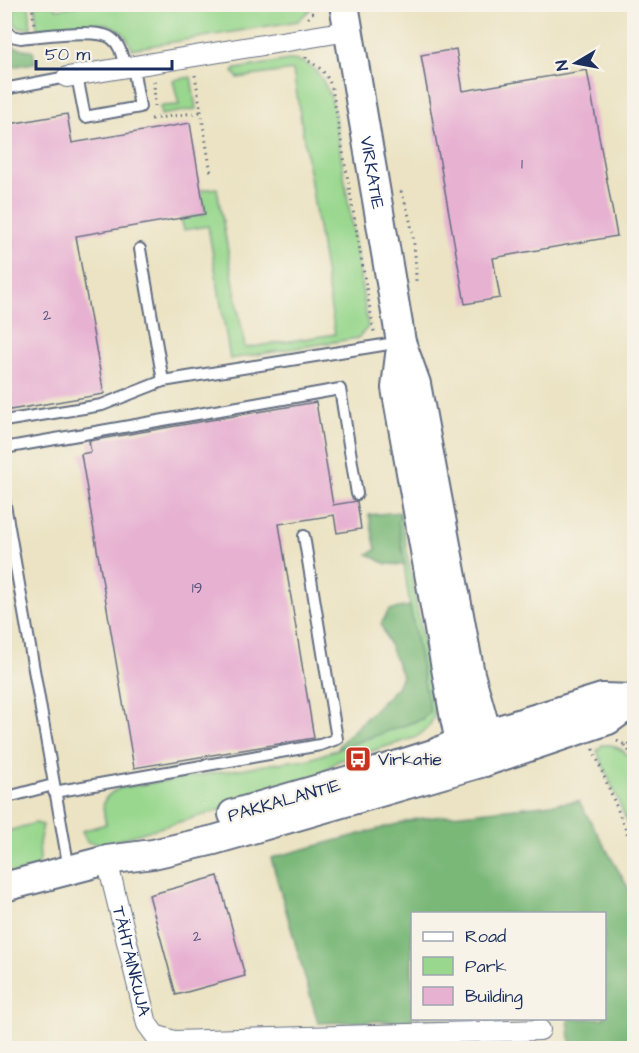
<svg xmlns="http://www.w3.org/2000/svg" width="639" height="1053" viewBox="0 0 639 1053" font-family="'Architects Daughter',sans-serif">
<rect width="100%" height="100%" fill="#f7f3e8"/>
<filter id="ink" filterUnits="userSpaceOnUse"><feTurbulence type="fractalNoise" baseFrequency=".0167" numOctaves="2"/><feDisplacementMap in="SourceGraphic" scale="12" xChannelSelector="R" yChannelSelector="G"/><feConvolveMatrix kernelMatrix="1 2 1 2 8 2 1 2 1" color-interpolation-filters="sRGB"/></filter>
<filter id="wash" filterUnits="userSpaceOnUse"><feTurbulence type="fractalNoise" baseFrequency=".008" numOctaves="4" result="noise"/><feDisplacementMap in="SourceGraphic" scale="24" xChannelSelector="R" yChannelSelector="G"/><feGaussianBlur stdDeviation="1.35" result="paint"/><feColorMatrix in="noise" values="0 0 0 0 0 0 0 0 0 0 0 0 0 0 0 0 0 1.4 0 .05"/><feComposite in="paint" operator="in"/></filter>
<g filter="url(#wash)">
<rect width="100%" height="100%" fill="#ebe3c3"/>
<path fill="#98d78d" stroke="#5a8376" stroke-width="1.5" d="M 19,4 L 29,5 L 31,28 L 20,28 L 15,24 L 13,11 Z
M 81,5 L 81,4 L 315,5 L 298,21 L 132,49 C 129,41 126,34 118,29 C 99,17 59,27 37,29 L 35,5 L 55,5 L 56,9 Z
M 289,60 C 314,59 324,80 332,100 L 368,327 L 358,338 L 230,359 L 208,226 L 184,230 L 181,218 L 205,214 L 201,190 L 217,188 L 245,348 L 335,334 L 293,70 L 238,78 L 233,72 L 236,69 Z
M 191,77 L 196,109 L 161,115 L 160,107 L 162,106 L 179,105 L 173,80 Z
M 400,512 L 435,710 C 434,723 425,732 414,738 L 338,761 L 302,786 L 104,844 L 87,842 L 82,831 L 106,824 C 101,804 101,797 120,788 L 297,760 L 307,760 L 422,719 L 430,712 L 410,606 L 398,522 Z
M 602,745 L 611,745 L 622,750 L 628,756 L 634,767 L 634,838 L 597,751 Z
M 35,823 L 43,825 L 39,843 L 40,860 L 35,868 L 5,876 L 5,832 Z"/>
<path fill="#7ab878" stroke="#4a746b" stroke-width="1.5" d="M 5,45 L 33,51 L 35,63 L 5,68 Z
M 400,512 L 398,522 L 405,565 L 386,564 L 368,554 L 376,550 L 369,515 Z
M 410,606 L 430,712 L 422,719 L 338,749 L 340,744 L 397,687 L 402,676 L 381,624 L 389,610 Z
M 579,801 L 634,898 L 634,1048 L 571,1048 L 568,1019 L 604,1018 L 604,914 L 412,914 L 412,1018 L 456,1019 L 318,1023 L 271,858 L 416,819 Z"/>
<g id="blocks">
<path fill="#e7b1d2" d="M 456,49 L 463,91 L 587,70 L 617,236 L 493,258 L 500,298 L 465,304 L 421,55 Z
M 67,114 L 72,143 L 190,123 L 205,214 L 76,236 L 104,394 L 4,411 L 4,125 Z
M 316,402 L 333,505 L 357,501 L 361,529 L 337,533 L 334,515 L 279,524 L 314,738 L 134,768 L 81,454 L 91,452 L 89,441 Z
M 218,876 L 245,976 L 176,995 L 149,895 Z"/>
</g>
</g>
<g filter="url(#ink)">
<use href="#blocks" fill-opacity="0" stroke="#646e81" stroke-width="1.5"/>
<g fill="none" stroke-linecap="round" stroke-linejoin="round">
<defs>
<path id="lane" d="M 4,28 L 11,36 L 21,38 C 40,36 97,28 111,38 C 121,45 122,57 125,68
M 77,76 L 85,117 L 140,107 L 133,67
M 4,89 L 67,77
M 140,249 L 163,381
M 4,421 L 102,405 L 163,381 L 401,342
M 4,448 L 340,389 L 357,494
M 4,499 L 69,869
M 54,792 L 320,745 L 337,739 L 304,536
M 4,798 L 53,785"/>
<g id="street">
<path d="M 67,77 L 348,31"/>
<path id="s1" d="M 107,860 L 147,1024 L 155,1035 L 174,1041 L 540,1030"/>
</g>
<g id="secondary">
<path id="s2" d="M 344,4 L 401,342 L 416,384 L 470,674 L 487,734 L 484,762"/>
<path d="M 400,355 L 396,388 L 454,713 L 460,742 L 473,753"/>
<path d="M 233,814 L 364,776 L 436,753 L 460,742 L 602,698 L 634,699"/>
<path d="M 4,887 L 107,860 L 153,854 L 214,840 L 484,762 L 608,720 L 634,701"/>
</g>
</defs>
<use href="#lane" stroke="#646e81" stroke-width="14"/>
<use href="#street" stroke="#646e81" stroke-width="22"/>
<use href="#secondary" stroke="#646e81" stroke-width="32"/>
<path stroke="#646e81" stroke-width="3" stroke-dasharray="1.5 4.5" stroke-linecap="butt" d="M 32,4 L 34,24
M 308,18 L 320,4
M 52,47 L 54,64
M 306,57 L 306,60 C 320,66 327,74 332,88 L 374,332
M 195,75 L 211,173
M 154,81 L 155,106
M 151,119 L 201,112
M 401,191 C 413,222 416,251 416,284
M 617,741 L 625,745 L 634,743
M 625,745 L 634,759
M 593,749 L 634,850"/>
<use href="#lane" stroke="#fff" stroke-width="10"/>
<use href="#street" stroke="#fff" stroke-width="20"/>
<use href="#secondary" stroke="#fff" stroke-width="28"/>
</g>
</g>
<defs>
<symbol id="bus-square" viewBox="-11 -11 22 22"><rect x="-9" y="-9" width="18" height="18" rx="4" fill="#c8321e" stroke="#f7f3e8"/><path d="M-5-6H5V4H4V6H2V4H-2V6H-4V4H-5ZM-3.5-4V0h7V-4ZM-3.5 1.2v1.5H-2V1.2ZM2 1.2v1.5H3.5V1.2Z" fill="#fff"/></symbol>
</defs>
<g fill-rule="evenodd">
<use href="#bus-square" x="343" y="744" width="30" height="30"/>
</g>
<g text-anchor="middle" stroke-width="4.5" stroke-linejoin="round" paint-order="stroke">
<g font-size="15" fill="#4e507b">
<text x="522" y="169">1</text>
<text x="47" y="320">2</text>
<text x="197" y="593">19</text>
<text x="197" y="941">2</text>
</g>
<g font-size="18" fill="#1b2f5e" stroke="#f7f3e8">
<text dy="6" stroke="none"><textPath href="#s2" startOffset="171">VIRKATIE</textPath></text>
<text transform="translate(284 800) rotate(-16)" y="6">PAKKALANTIE</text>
<text dy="6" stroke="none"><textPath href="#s1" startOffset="104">TÄHTÄINKUJA</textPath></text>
</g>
<g font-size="18" fill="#1b2f5e" stroke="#f7f3e8" text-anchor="start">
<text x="378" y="765">Virkatie</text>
</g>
</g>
<rect width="639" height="1053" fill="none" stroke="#f7f3e8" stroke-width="24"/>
<rect x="411" y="912" width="195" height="108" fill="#f7f3e8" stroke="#9fa5b1" stroke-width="1.5"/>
<rect x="423" y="932" width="30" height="9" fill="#ffffff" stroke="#9fa5b1" stroke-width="1.5"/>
<text x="465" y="942" font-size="18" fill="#1b2f5e">Road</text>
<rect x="423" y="957" width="30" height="18" fill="#98d78d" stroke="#9fa5b1" stroke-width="1.5"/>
<text x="465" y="972" font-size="18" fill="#1b2f5e">Park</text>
<rect x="423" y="987" width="30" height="18" fill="#e7b1d2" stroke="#9fa5b1" stroke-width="1.5"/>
<text x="465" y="1002" font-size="18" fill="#1b2f5e">Building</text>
<g transform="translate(576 63) rotate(260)" stroke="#f7f3e8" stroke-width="4.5" paint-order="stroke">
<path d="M0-4.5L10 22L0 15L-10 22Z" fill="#1b2f5e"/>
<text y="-9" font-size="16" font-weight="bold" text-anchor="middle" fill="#1b2f5e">N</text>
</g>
<path d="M36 60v9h136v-9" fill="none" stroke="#1b2f5e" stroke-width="3"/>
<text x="45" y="60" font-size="18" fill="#1b2f5e" stroke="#f7f3e8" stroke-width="4.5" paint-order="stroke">50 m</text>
</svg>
